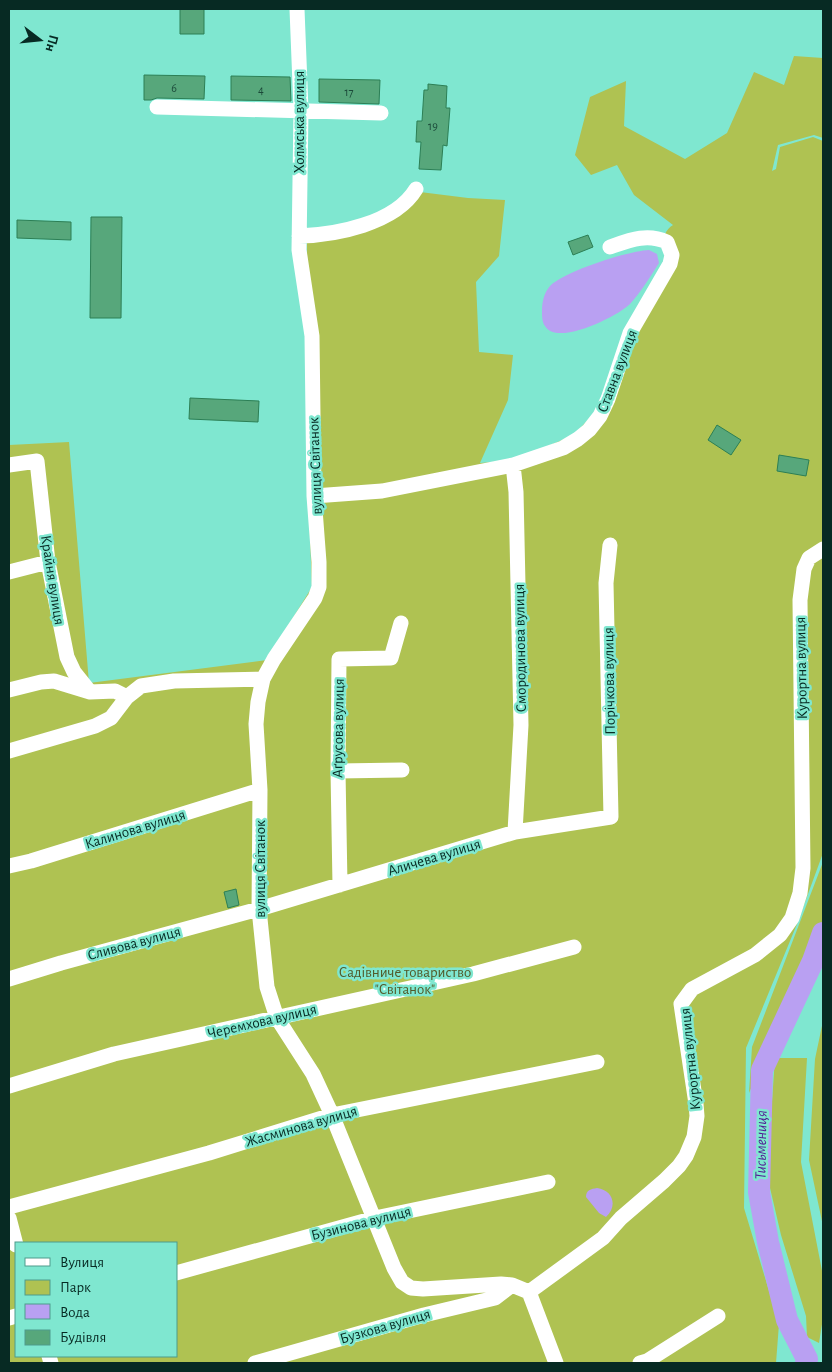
<svg xmlns="http://www.w3.org/2000/svg" width="832" height="1372" viewBox="0 0 832 1372" font-family="'Alegreya Sans',sans-serif">
<rect width="100%" height="100%" fill="#7fe7d0"/>
<path fill="#afc252" fill-rule="evenodd" d="M 794,56 L 823,58 L 823,138 L 814,135 L 778,145 L 772,171 L 776,169 L 780,147 L 813,137 L 823,141 L 823,853 L 797,924 L 746,1048 L 744,1208 L 779,1324 L 776,1363 L 9,1363 L 9,445 L 69,442 L 89,683 L 267,660 L 312,587 L 308,488 L 307,243 L 324,241 L 420,192 L 468,198 L 505,200 L 499,256 L 476,282 L 479,352 L 513,355 L 508,400 L 480,463 L 515,460 L 574,435 L 596,411 L 666,261 C 662,249 660,233 673,225 L 634,195 L 617,165 L 591,175 L 575,155 L 590,97 L 626,81 L 624,126 L 685,159 L 727,133 L 754,72 L 784,85 ZM 16,1243 L 176,1243 L 176,1356 L 16,1356 Z
M 823,862 L 823,945 L 809,956 L 749,1093 L 752,1047 Z
M 823,1021 L 823,1226 L 809,1160 L 815,1059 Z
M 775,1058 L 807,1058 L 801,1162 L 823,1276 L 823,1318 L 819,1343 L 807,1337 L 806,1316 L 781,1235 L 767,1175 Z"/>
<path fill="#b9a0f2" d="M 649,250 L 657,254 L 659,263 C 650,277 641,292 630,304 C 618,316 557,347 545,326 C 542,322 542,316 542,311 C 542,302 544,293 550,286 C 565,271 628,251 649,250 Z
M 597,1188 C 613,1190 618,1206 606,1217 L 599,1213 L 586,1197 C 586,1190 591,1189 597,1188 Z"/>
<g fill="none" stroke-linecap="round" stroke-linejoin="round">
<path stroke="#b9a0f2" stroke-width="22" d="M 806,1363 L 807,1359 L 787,1320 L 768,1242 L 759,1192 L 762,1070 L 813,961 L 823,933"/>
</g>
<path fill="#57a77b" stroke="#2c7f55" d="M 180,9 L 204,9 L 204,34 L 180,34 Z
M 144,75 L 205,76 L 204,99 L 157,98 L 151,100 L 144,100 Z
M 231,76 L 290,77 L 291,101 L 231,100 Z
M 319,79 L 380,80 L 379,104 L 319,102 Z
M 428,84 L 447,86 L 446,108 L 450,108 L 447,146 L 443,145 L 441,170 L 419,169 L 421,142 L 416,142 L 417,121 L 422,121 L 424,90 L 428,90 Z
M 91,217 L 122,217 L 121,318 L 90,318 Z
M 17,220 L 71,222 L 71,240 L 17,238 Z
M 588,235 L 593,247 L 573,255 L 568,242 Z
M 190,398 L 259,401 L 258,422 L 189,419 Z
M 717,425 L 741,440 L 731,455 L 708,440 Z
M 779,455 L 809,460 L 806,476 L 777,471 Z
M 236,889 L 239,905 L 228,908 L 224,892 Z"/>
<g fill="none" stroke-linecap="round" stroke-linejoin="round">
<path stroke="#fff" stroke-width="15" d="M 297,9 L 301,110 L 299,250 L 312,336 L 314,496 L 319,562 L 319,587 L 315,598 L 274,659 L 263,679 L 258,702 L 256,724 L 260,790 L 259,909 L 267,987 L 277,1018 L 313,1074 L 332,1115 L 394,1268 L 402,1282 L 411,1288 L 423,1289 L 501,1284 L 512,1285 L 529,1292 L 556,1363
M 157,107 L 381,113
M 299,236 C 335,235 395,224 416,189
M 9,465 L 37,461 L 48,562 L 67,657 L 74,672 L 90,692
M 513,465 L 516,492 L 521,725 L 515,832
M 314,496 L 382,491 L 513,465 L 563,448 L 578,439 L 589,430 L 600,416 L 608,399 L 630,333 L 670,264 L 672,255 L 667,242 C 647,233 630,240 610,247
M 9,572 L 48,562
M 9,690 L 41,682 L 54,681 L 90,692 L 115,691 L 127,697
M 9,751 L 95,726 L 111,718 L 127,697 L 141,686 L 174,681 L 263,679
M 338,771 L 402,770
M 9,866 L 31,861 L 260,790
M 340,885 L 338,771 L 339,659 L 391,658 L 401,623
M 9,979 L 61,963 L 259,909 L 515,832 L 611,817 L 606,583 L 610,545
M 9,1086 L 114,1054 L 473,974 L 574,947
M 9,1207 L 209,1153 L 332,1115 L 597,1062
M 9,1218 L 16,1245
M 176,1273 L 375,1218 L 548,1182
M 529,1292 L 603,1238 L 621,1218 L 664,1181 L 679,1166 L 686,1156 L 694,1137 L 697,1116 L 696,1104 L 681,1004 L 692,989 L 755,955 L 780,935 L 792,918 L 800,893 L 803,868 L 800,600 L 804,569 L 809,558 L 823,549
M 9,1318 L 16,1316
M 49,1356 L 51,1363
M 255,1363 L 424,1315 L 495,1298 L 512,1285
M 640,1363 L 647,1361 L 718,1316"/>
</g>
<g text-anchor="middle" stroke-width="5" stroke-linejoin="round" paint-order="stroke">
<g font-size="12" fill="#1b4939">
<text x="174" y="92">6</text>
<text x="261" y="94">4</text>
<text x="349" y="96">17</text>
<text x="433" y="130">19</text>
</g>
<g font-size="15" fill="#072a23" stroke="#7fe7d0">
<text transform="translate(299 122) rotate(-90)" y="5">Холмська вулиця</text>
<text transform="translate(617 371) rotate(-69)" y="5">Ставна вулиця</text>
<text transform="translate(315 466) rotate(-92)" y="5">вулиця Світанок</text>
<text transform="translate(53 580) rotate(81)" y="5">Крайня вулиця</text>
<text transform="translate(520 648) rotate(-91)" y="5">Смородинова вулиця</text>
<text transform="translate(801 668) rotate(-91)" y="5">Курортна вулиця</text>
<text transform="translate(609 681) rotate(-91)" y="5">Порічкова вулиця</text>
<text transform="translate(338 728) rotate(-89)" y="5">Аґрусова вулиця</text>
<text transform="translate(135 829) rotate(-17)" y="5">Калинова вулиця</text>
<text transform="translate(434 857) rotate(-17)" y="5">Аличева вулиця</text>
<text transform="translate(260 869) rotate(-90)" y="5">вулиця Світанок</text>
<text transform="translate(134 943) rotate(-15)" y="5">Сливова вулиця</text>
<text transform="translate(262 1021) rotate(-13)" y="5">Черемхова вулиця</text>
<text transform="translate(690 1059) rotate(-96)" y="5">Курортна вулиця</text>
<text transform="translate(301 1126) rotate(-16)" y="5">Жасминова вулиця</text>
<text transform="translate(361 1223) rotate(-14)" y="5">Бузинова вулиця</text>
<text transform="translate(385 1326) rotate(-16)" y="5">Бузкова вулиця</text>
</g>
<g font-size="15" fill="#525a2a" stroke="#7fe7d0">
<text x="405" y="977">Садівниче товариство<tspan x="405" dy="17">"Світанок"</tspan></text>
</g>
<g font-size="16" font-style="italic" fill="#521c93" stroke="#7fe7d0">
<text transform="translate(760 1145) rotate(-89)" y="6">Тисьмениця</text>
</g>
</g>
<rect width="832" height="1372" fill="none" stroke="#072a23" stroke-width="20"/>
<rect x="15" y="1242" width="162" height="115" fill="#7fe7d0" stroke="#4f9b8b"/>
<rect x="25" y="1258" width="25" height="8" fill="#ffffff" stroke="#4f9b8b"/>
<text x="60" y="1267" font-size="15" fill="#072a23">Вулиця</text>
<rect x="25" y="1280" width="25" height="15" fill="#afc252" stroke="#4f9b8b"/>
<text x="60" y="1292" font-size="15" fill="#072a23">Парк</text>
<rect x="25" y="1304" width="25" height="15" fill="#b9a0f2" stroke="#4f9b8b"/>
<text x="60" y="1317" font-size="15" fill="#072a23">Вода</text>
<rect x="25" y="1330" width="25" height="15" fill="#57a77b" stroke="#4f9b8b"/>
<text x="60" y="1342" font-size="15" fill="#072a23">Будівля</text>
<g transform="translate(40 40) rotate(106)" stroke="#7fe7d0" stroke-width="4" paint-order="stroke">
<path d="M0-4L9 19L0 12L-9 19Z" fill="#072a23"/>
<text y="-8" font-size="14" font-weight="bold" text-anchor="middle" fill="#072a23">Пн</text>
</g>
</svg>
